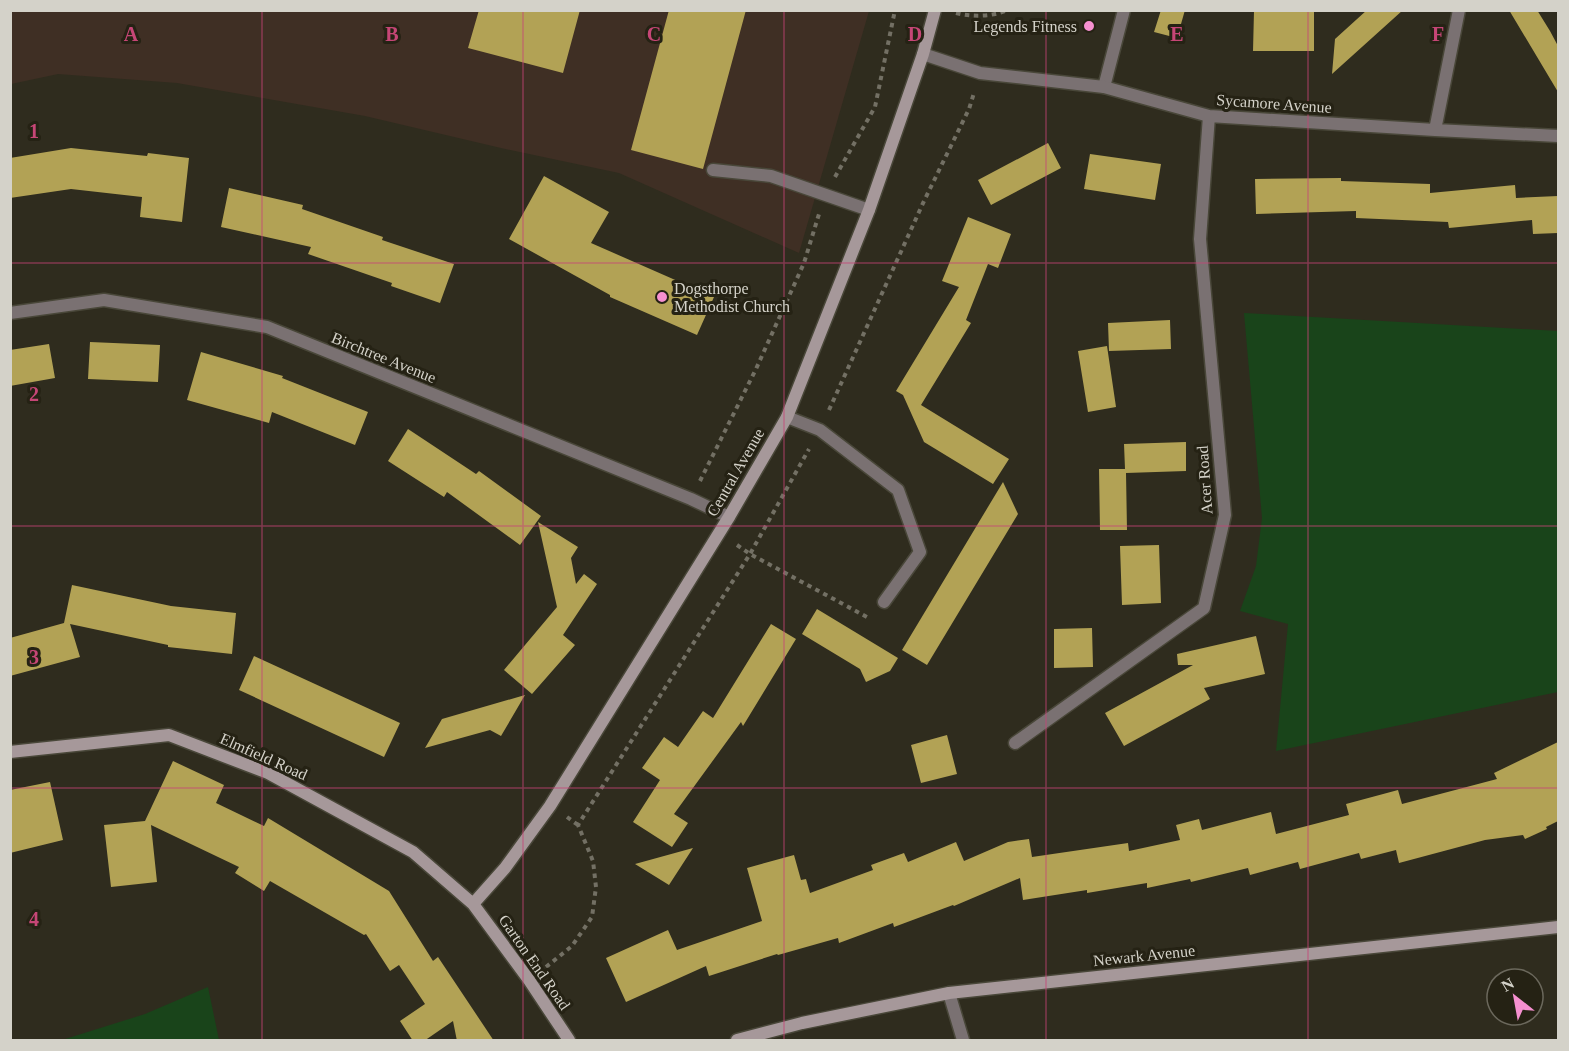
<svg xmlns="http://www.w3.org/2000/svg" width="1569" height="1051" viewBox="0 0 1569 1051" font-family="Georgia,serif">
<rect width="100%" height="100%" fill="#2f2c1e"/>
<path fill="#3f2f24" d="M 11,11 L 869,11 L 799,253 L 619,173 L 501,148 L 365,116 L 177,83 L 58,74 L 11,84 Z"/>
<path fill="#19441a" d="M 1244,313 L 1558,331 L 1558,692 L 1276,751 L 1288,624 L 1240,611 L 1256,566 L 1262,518 Z
M 208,987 L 219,1040 L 62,1040 L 145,1014 Z"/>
<path fill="#b2a255" d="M 479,10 L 580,10 L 563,73 L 468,48 Z
M 669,10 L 746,10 L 703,169 L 631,150 Z
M 1161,10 L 1185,10 L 1177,38 L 1154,32 Z
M 1367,10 L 1403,10 L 1332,74 L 1335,39 Z
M 1509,10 L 1537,10 L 1550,31 L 1558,46 L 1558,92 Z
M 1254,11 L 1314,11 L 1314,51 L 1253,51 Z
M 1048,143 L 1061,168 L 991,205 L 978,180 Z
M 71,148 L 147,156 L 148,153 L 189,158 L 182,222 L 140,217 L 142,197 L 71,189 L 10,198 L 10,158 Z
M 1090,154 L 1161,164 L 1155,200 L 1084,189 Z
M 544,176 L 609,212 L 591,243 L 714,297 L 697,335 L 610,297 L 610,295 L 509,239 Z
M 1341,178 L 1341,181 L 1430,184 L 1430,193 L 1515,185 L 1516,198 L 1558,196 L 1558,233 L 1533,234 L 1532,220 L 1449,228 L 1448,222 L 1356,218 L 1356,211 L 1256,214 L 1255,179 Z
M 229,188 L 303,205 L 302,209 L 383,237 L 382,240 L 454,264 L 440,303 L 391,286 L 392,283 L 308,254 L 311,247 L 221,227 Z
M 968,217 L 1011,234 L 998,268 L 988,264 L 966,320 L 971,323 L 921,405 L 1009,459 L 993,484 L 924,442 L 903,395 L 896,391 L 959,287 L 942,281 Z
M 1170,320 L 1171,349 L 1109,351 L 1108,323 Z
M 90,342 L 160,345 L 158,382 L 88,379 Z
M 49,344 L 55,378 L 10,386 L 10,350 Z
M 1107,346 L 1116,407 L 1088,412 L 1078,351 Z
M 201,352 L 283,376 L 282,378 L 368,412 L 355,445 L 272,412 L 269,423 L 187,400 Z
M 408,429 L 476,474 L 479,471 L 541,516 L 520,545 L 447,492 L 444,497 L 388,461 Z
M 1186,442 L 1186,471 L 1126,473 L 1127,530 L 1100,530 L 1099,469 L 1125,469 L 1124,444 Z
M 1003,482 L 1018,514 L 927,665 L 902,650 Z
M 538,522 L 578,547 L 571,558 L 576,584 L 584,574 L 597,584 L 563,635 L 575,645 L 532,694 L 504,670 L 557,607 Z
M 1159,545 L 1161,603 L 1122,605 L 1120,546 Z
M 72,585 L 171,606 L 236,613 L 232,654 L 168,647 L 168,645 L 70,624 L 80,657 L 10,676 L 10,638 L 64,623 Z
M 817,609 L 898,658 L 890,671 L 866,682 L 860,669 L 802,634 Z
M 771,624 L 796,639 L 743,726 L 741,722 L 674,814 L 688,823 L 672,847 L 633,822 L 660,780 L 642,768 L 664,737 L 678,747 L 703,711 L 713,718 Z
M 1092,628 L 1093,667 L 1054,668 L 1054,629 Z
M 1256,636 L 1265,674 L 1204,688 L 1210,699 L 1124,746 L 1105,713 L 1193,665 L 1178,665 L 1177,654 Z
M 254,656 L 400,723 L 384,757 L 239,690 Z
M 525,695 L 501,736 L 490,730 L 425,748 L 442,719 Z
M 947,735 L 957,774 L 921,783 L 911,745 Z
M 1558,742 L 1558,821 L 1546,827 L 1547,829 L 1525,839 L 1523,835 L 1485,840 L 1399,863 L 1396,850 L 1361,859 L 1359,853 L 1300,869 L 1298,862 L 1250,875 L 1248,868 L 1191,882 L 1190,879 L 1147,888 L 1147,883 L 1087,893 L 1087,890 L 1023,900 L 1020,878 L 954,906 L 953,905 L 894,927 L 893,923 L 839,943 L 838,938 L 778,955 L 777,954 L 709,976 L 706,966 L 626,1002 L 606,958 L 668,930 L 677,950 L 762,921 L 747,868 L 794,855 L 801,880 L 806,879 L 810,893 L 873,870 L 871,865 L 904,853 L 908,862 L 956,842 L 964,861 L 1008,842 L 1029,839 L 1032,857 L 1128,843 L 1129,851 L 1180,840 L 1176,825 L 1199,819 L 1202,830 L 1271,812 L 1276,834 L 1349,815 L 1346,804 L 1398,790 L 1402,804 L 1497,779 L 1494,773 Z
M 173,761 L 224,785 L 216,803 L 264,826 L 268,818 L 389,891 L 433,961 L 438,957 L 494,1041 L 457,1041 L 453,1021 L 424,1041 L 413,1041 L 400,1021 L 425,1004 L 399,965 L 390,971 L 366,934 L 364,935 L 270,881 L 264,891 L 235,873 L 239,867 L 151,825 L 157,882 L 111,887 L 104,825 L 145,821 Z
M 50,782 L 63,840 L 10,853 L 10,790 Z
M 693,848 L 669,885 L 635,864 Z"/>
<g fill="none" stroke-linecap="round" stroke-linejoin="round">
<defs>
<path id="lane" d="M 1104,87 L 1124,10
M 713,170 L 771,176 L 869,210
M 949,993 L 963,1040"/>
<path id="street" d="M 923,54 L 980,73 L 1104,87 L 1209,116 L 1435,130 L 1558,136
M 1435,130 L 1459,10
M 10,313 L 104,300 L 267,327 L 691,499 L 729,517
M 787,417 L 820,430 L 898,490 L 920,552 L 884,602
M 1015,743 L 1204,608 L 1225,515 L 1200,239 L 1209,116"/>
<path id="secondary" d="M 10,752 L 169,735 L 268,773 L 413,852 L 473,904 L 529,980 L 569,1040
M 473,904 L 505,868 L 550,806 L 729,517 L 787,417 L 869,210 L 923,54 L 935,10
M 737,1040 L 802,1023 L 949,993 L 1558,927"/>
</defs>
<use href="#lane" stroke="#494739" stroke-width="15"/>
<use href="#street" stroke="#494739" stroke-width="15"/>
<use href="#secondary" stroke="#494739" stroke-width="15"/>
<path stroke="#737064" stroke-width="4" stroke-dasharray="4.5 4.5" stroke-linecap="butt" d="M 956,13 C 973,17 991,17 1008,10
M 835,177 L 875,107 L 895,10
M 829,410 L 924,201 L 969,109 L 974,93
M 700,481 L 756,369 L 804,263 L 819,214
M 737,545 L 750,554 L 867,617
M 567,817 L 578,825
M 546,967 L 572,946 L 592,917 L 596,887 L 593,861 L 578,825 L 750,554 L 809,449"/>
<use href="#lane" stroke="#7a7172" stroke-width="12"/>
<use href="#street" stroke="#7a7172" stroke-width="12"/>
<use href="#secondary" stroke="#a6989a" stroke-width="12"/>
</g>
<path fill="none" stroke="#c64676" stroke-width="1.5" stroke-opacity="0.55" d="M 262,10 L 262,1040M 523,10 L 523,1040M 784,10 L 784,1040M 1046,10 L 1046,1040M 1308,10 L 1308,1040M 10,263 L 1558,263M 10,526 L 1558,526M 10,788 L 1558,788"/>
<g fill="#f690d0" stroke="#252214" stroke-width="2">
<circle cx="1089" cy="26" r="6"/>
<circle cx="662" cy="297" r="6"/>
</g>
<g text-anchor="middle" stroke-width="6" stroke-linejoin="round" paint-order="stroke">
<g font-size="16" fill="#d4d2c9" stroke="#252214" text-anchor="end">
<text x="1077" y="32">Legends Fitness</text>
<text x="674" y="294" text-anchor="start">Dogsthorpe<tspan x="674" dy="18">Methodist Church</tspan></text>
</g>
<g font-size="16" fill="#d4d2c9" stroke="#252214">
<text transform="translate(1274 103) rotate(4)" y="6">Sycamore Avenue</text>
<text transform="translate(384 357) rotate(22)" y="6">Birchtree Avenue</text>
<text transform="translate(735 472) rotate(-60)" y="6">Central Avenue</text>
<text transform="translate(1204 480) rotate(-94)" y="6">Acer Road</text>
<text transform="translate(264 756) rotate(24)" y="6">Elmfield Road</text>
<text transform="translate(1144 955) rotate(-6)" y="6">Newark Avenue</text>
<text transform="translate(535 962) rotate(55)" y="6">Garton End Road</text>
</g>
</g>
<g font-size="20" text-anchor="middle" font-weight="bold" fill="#c64676" stroke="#252214" stroke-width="6" stroke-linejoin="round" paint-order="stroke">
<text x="131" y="41">A</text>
<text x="392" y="41">B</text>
<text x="654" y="41">C</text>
<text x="915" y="41">D</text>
<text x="1177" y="41">E</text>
<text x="1438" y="41">F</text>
<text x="34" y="138">1</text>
<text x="34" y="401">2</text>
<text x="34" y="664">3</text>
<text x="34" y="926">4</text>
</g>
<rect width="1569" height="1051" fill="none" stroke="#d4d2c9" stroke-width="24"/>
<g transform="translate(1515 997) rotate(329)"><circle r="28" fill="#252214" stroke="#6b685c" stroke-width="1.5"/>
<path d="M0-4.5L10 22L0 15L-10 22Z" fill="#f690d0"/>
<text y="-9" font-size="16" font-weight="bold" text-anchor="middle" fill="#d4d2c9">N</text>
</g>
</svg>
